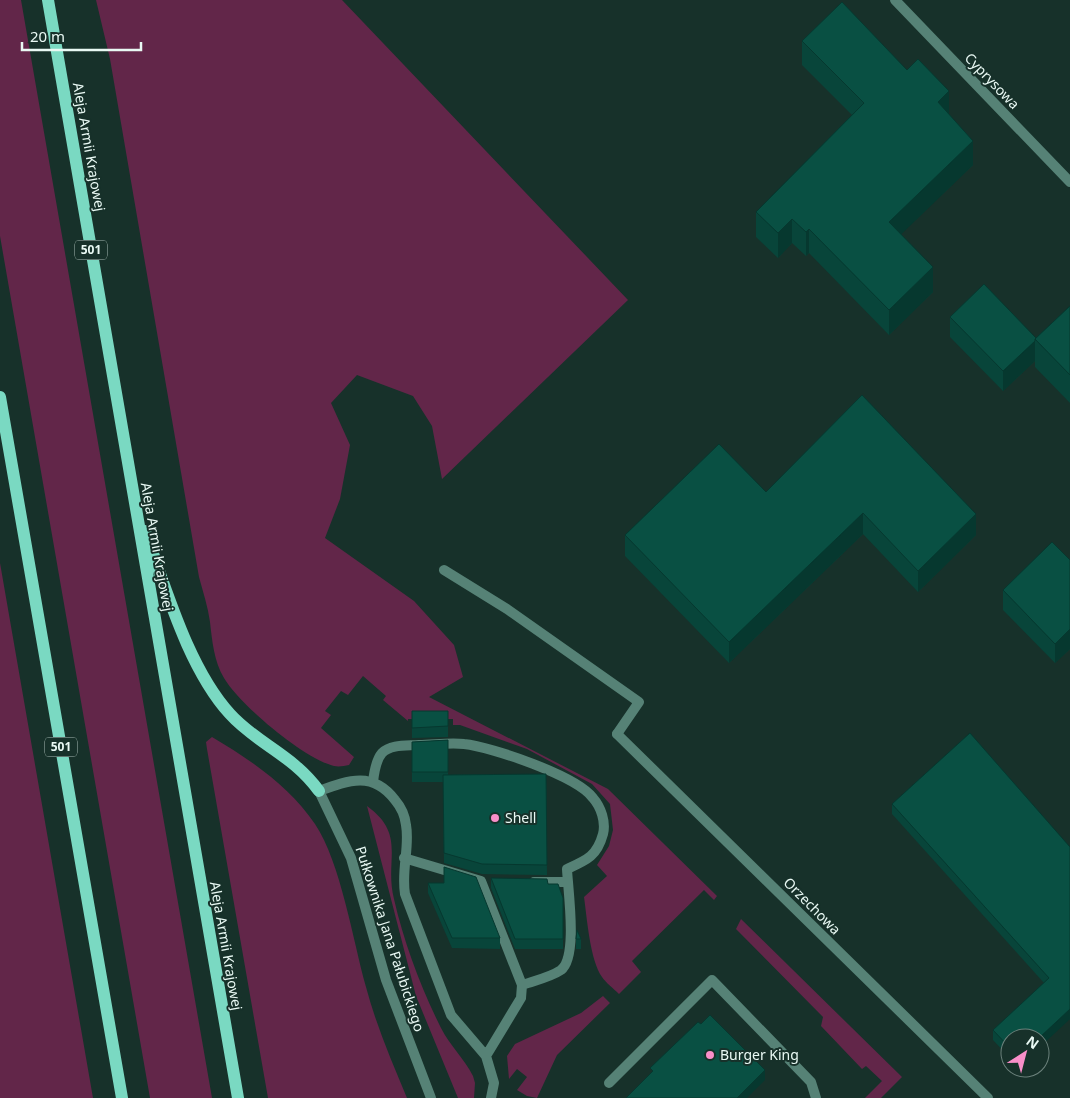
<svg xmlns="http://www.w3.org/2000/svg" width="1070" height="1098" viewBox="0 0 1070 1098" font-family="'Noto Sans',sans-serif">
<rect width="100%" height="100%" fill="#17312a"/>
<path fill="#622649" d="M 0,0 L 21,0 L 212,1098 L 150,1098 L 0,236 Z
M 96,0 L 342,0 L 628,300 L 442,479 L 432,426 L 413,396 L 357,375 L 331,403 L 350,445 L 340,499 L 325,538 L 414,601 L 454,645 L 463,677 L 429,697 L 608,789 L 717,896 L 714,900 L 704,890 L 632,961 L 641,972 L 619,994 C 613,988 606,983 602,977 C 590,960 587,918 584,897 L 607,876 L 597,865 L 609,846 L 613,830 L 610,804 L 592,784 L 527,749 L 460,725 L 453,725 L 453,719 L 408,719 L 408,721 L 383,700 L 386,696 L 363,676 L 348,695 L 341,691 L 325,711 L 331,715 L 321,728 L 354,757 L 349,765 C 344,766 339,767 334,766 C 303,758 240,705 224,678 C 214,662 212,640 210,622 C 208,607 203,592 199,577 L 110,59 Z
M 0,563 L 93,1098 L 0,1098 Z
M 212,737 C 251,760 289,786 315,824 C 341,863 353,941 366,987 C 376,1025 392,1062 407,1098 L 268,1098 L 207,749 L 206,742 Z
M 367,806 C 407,835 384,860 394,899 C 404,943 421,988 441,1028 C 450,1046 464,1058 473,1076 L 475,1083 L 474,1098 L 458,1098 L 416,996 Z
M 741,919 L 902,1077 L 881,1098 L 865,1098 L 882,1081 L 866,1066 L 862,1069 L 821,1026 L 823,1017 L 736,929 Z
M 603,996 L 610,1003 L 557,1055 L 537,1098 L 527,1096 L 517,1090 L 527,1077 L 517,1069 L 509,1079 L 507,1056 L 515,1044 L 581,1013 Z"/>
<g fill="none" stroke-linecap="round" stroke-linejoin="round">
<path stroke="#568276" stroke-width="10" d="M 444,570 L 507,609 L 639,702 L 617,734
M 373,782 C 374,773 376,760 382,753 C 391,744 407,746 419,745 C 433,745 450,742 464,744 C 492,747 577,776 593,798 C 601,807 606,822 603,834 C 597,856 587,860 567,869 C 568,891 578,957 561,970 C 551,977 534,981 522,985
M 319,791 C 349,780 373,771 395,800 C 401,807 405,816 406,825 C 410,847 401,870 405,894 L 451,1015 L 486,1056 L 494,1083 L 491,1098
M 404,858 L 481,881 L 522,985 L 521,998 L 486,1056
M 534,882 L 568,882
M 609,1083 L 712,980 L 811,1082 L 816,1098"/>
<path stroke="#568276" stroke-width="10" d="M 895,0 L 1070,182
M 617,734 L 988,1098
M 319,791 L 351,858 L 386,980 L 431,1098"/>
<path stroke="#7ad9c2" stroke-width="12" d="M 48,0 L 238,1098
M 0,397 L 122,1098
M 145,531 C 166,588 188,668 230,714 C 257,744 292,754 319,791"/>
</g>
<path fill="#08453a" d="M 802,41 L 949,114 L 973,165 L 901,234 L 933,292 L 889,335 L 809,253 L 806,256 L 792,243 L 778,258 L 756,237 L 756,212 L 852,115 L 802,65 Z
M 1070,306 L 1070,403 L 1035,367 L 1035,361 L 1003,391 L 950,337 L 950,317 L 1036,338 Z
M 766,492 L 976,535 L 918,592 L 863,534 L 729,663 L 625,556 L 625,535 Z
M 1070,560 L 1070,649 L 1055,663 L 1003,610 L 1003,590 Z
M 412,711 L 448,711 L 448,737 L 412,738 Z
M 970,733 L 1070,1019 L 1010,1038 L 1010,1058 L 993,1040 L 993,1030 L 1044,983 L 892,814 L 892,804 Z
M 448,740 L 448,775 L 546,774 L 547,875 L 482,874 L 444,863 L 443,782 L 412,782 L 412,742 Z
M 491,878 L 548,884 L 563,898 L 563,949 L 515,949 L 491,888 Z
M 428,883 L 444,883 L 500,938 L 500,949 L 452,948 L 428,893 Z
M 576,939 L 581,939 L 581,949 L 576,949 Z"/>
<path fill="#06382f" d="M 949,91 L 949,116 L 938,102 Z
M 973,141 L 973,165 L 889,246 L 889,222 Z
M 792,219 L 792,243 L 778,258 L 778,233 Z
M 809,229 L 809,253 L 806,256 L 806,232 Z
M 933,267 L 933,292 L 889,335 L 889,310 Z
M 1035,341 L 1035,361 L 1003,391 L 1003,371 Z
M 863,513 L 863,534 L 729,663 L 729,642 Z
M 976,514 L 976,535 L 918,592 L 918,571 Z
M 1070,629 L 1070,649 L 1055,663 L 1055,644 Z
M 1070,1009 L 1070,1019 L 1040,1047 L 1040,1038 L 1039,1038 Z
M 765,1070 L 765,1080 L 747,1098 L 737,1098 Z"/>
<path fill="#095043" stroke="#06382f" d="M 842,2 L 907,70 L 918,59 L 949,91 L 938,102 L 973,141 L 889,222 L 933,267 L 889,310 L 809,229 L 806,232 L 792,219 L 778,233 L 756,212 L 864,103 L 802,41 Z
M 984,284 L 1036,338 L 1035,339 L 1035,341 L 1003,371 L 950,317 Z
M 1070,306 L 1070,375 L 1035,339 Z
M 862,395 L 976,514 L 918,571 L 863,513 L 729,642 L 625,535 L 719,444 L 766,492 Z
M 1052,542 L 1070,560 L 1070,629 L 1055,644 L 1003,590 Z
M 412,711 L 448,711 L 448,726 L 412,728 Z
M 970,733 L 1070,847 L 1070,1009 L 1039,1038 L 1010,1038 L 1010,1048 L 993,1030 L 1049,978 L 892,804 Z
M 448,740 L 448,772 L 412,772 L 412,742 Z
M 546,774 L 547,865 L 482,864 L 444,853 L 443,775 Z
M 444,867 L 476,877 L 500,938 L 452,938 L 428,883 L 444,883 Z
M 491,878 L 547,879 L 548,884 L 558,884 L 563,898 L 563,939 L 515,939 Z
M 577,930 L 581,939 L 576,939 Z
M 710,1015 L 765,1070 L 737,1098 L 626,1098 L 653,1071 L 650,1068 L 698,1022 L 701,1024 Z"/>
<g fill="#f98fc9" stroke="#17312a" stroke-width="2">
<circle cx="495" cy="818" r="5"/>
<circle cx="710" cy="1055" r="5"/>
</g>
<g text-anchor="middle" stroke-width="4" stroke-linejoin="round" paint-order="stroke">
<g fill="#17312a" stroke="#aabdb7" stroke-width="1">
<rect x="75" y="240.5" width="32" height="19" rx="4"/>
<rect x="45" y="737.5" width="32" height="19" rx="4"/>
</g>
<g font-size="12" font-weight="bold" fill="#e9f9f4">
<text x="91" y="254">501</text>
<text x="61" y="751">501</text>
</g>
<g font-size="14" fill="#e9f9f4" stroke="#17312a">
<text transform="translate(992 81) rotate(46)" y="5">Cyprysowa</text>
<text transform="translate(89 147) rotate(80)" y="5">Aleja Armii Krajowej</text>
<text transform="translate(157 547) rotate(80)" y="5">Aleja Armii Krajowej</text>
<text transform="translate(812 906) rotate(45)" y="5">Orzechowa</text>
<text transform="translate(390 939) rotate(72)" y="5">Pułkownika Jana Pałubickiego</text>
<text transform="translate(226 946) rotate(80)" y="5">Aleja Armii Krajowej</text>
</g>
<g font-size="14" fill="#e9f9f4" stroke="#17312a" text-anchor="start">
<text x="505" y="823">Shell</text>
<text x="720" y="1060">Burger King</text>
</g>
</g>
<g transform="translate(1025 1053) rotate(36)"><circle r="24" fill="#17312a" stroke="#6b817b"/>
<path d="M0-4L9 19L0 12L-9 19Z" fill="#f98fc9"/>
<text y="-8" font-size="14" font-weight="bold" text-anchor="middle" fill="#e9f9f4">N</text>
</g>
<path d="M22 42v8h119v-8" fill="none" stroke="#e9f9f4" stroke-width="2.5"/>
<text x="30" y="42" font-size="15" fill="#e9f9f4" stroke="#17312a" stroke-width="4" paint-order="stroke">20 m</text>
</svg>
